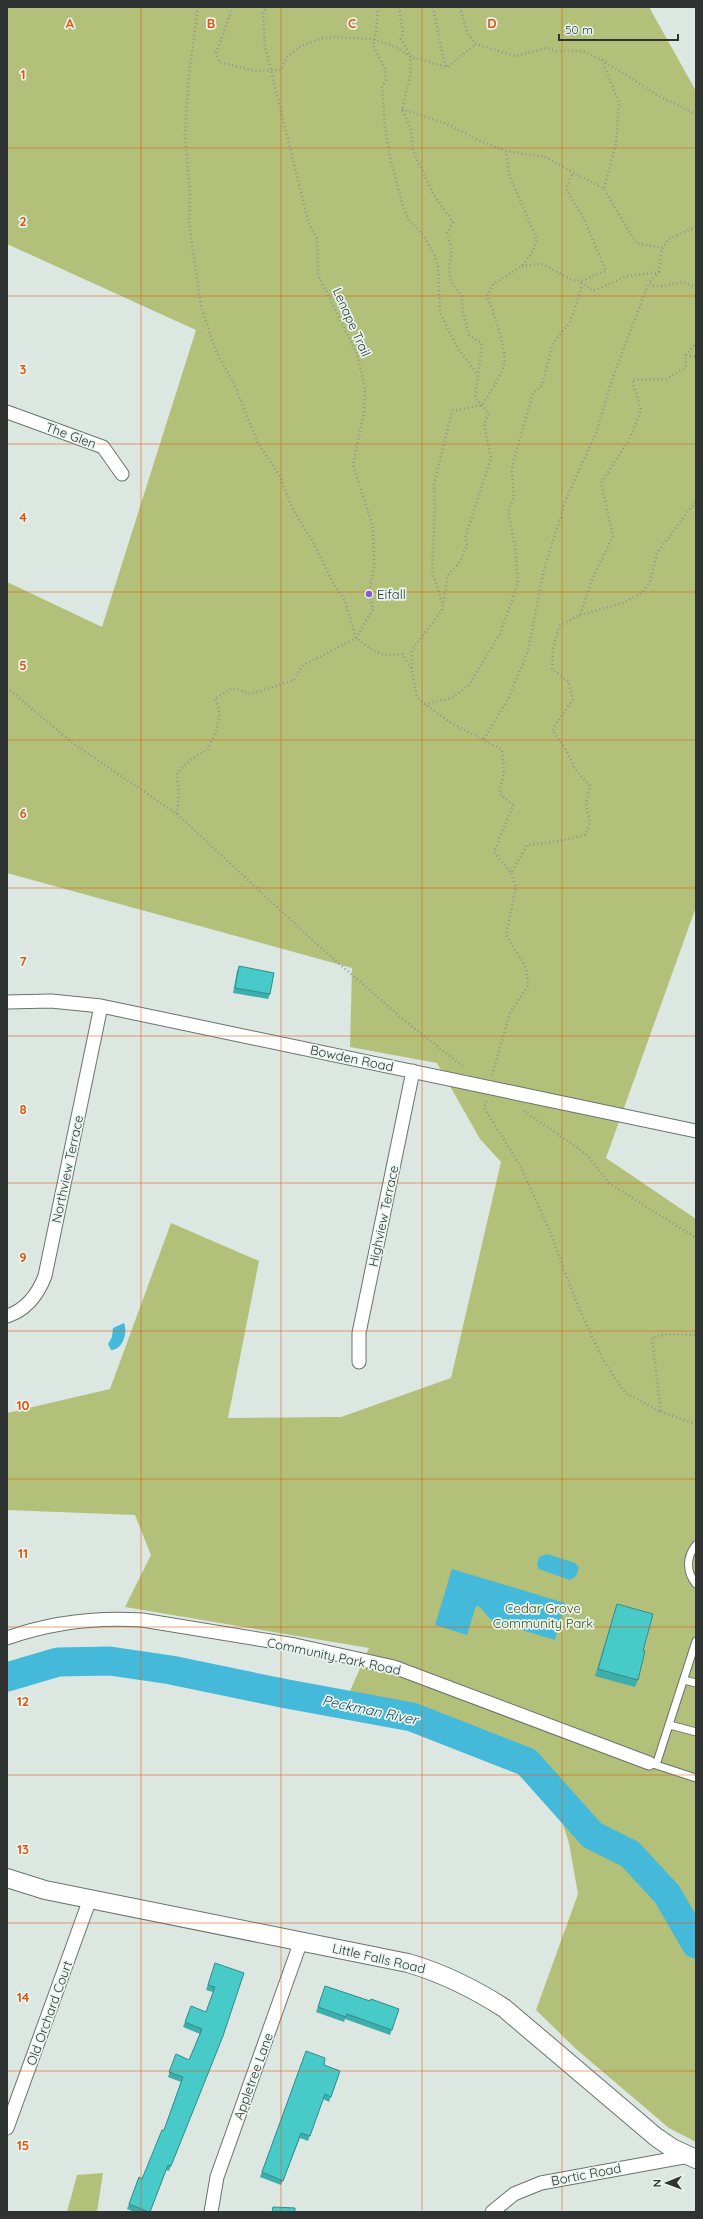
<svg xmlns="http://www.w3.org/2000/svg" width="703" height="2219" viewBox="0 0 703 2219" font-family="Quicksand,sans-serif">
<rect width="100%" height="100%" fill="#dce7e2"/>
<path fill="#b2c079" d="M 7,7 L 649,7 L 696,91 L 696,907 L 606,1158 L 696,1219 L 696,2142 L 669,2128 L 576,2049 L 536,2010 L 578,1894 L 569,1843 L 556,1803 L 516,1769 L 394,1721 L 342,1709 L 369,1648 L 125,1607 L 151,1555 L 135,1515 L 7,1510 L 7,1413 L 110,1389 L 171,1223 L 259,1261 L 228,1418 L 341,1417 L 451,1378 L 501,1162 L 480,1139 L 437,1063 L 350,1047 L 352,968 L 7,873 L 7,582 L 102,627 L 196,330 L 7,244 Z
M 103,2173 L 97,2212 L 67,2212 L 77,2175 Z"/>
<path fill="#45b9d9" d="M 124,1323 C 128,1332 123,1350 111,1350 L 108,1344 L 112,1337 L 113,1328 Z
M 547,1554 L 575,1563 L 579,1568 L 576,1576 L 570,1580 L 539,1569 L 537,1565 L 539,1557 Z
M 452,1569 L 565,1603 L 555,1640 L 492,1621 L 480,1607 L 476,1606 L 467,1635 L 435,1625 Z"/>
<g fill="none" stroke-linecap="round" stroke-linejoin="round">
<path stroke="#45b9d9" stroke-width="29" d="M 7,1677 L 58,1662 L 110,1661 L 171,1670 L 282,1693 L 412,1717 L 527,1762 L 592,1835 L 630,1854 L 667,1894 L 696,1944"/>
<defs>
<path id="lane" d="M 696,1545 C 686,1557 686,1572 696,1584
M 684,1680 L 696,1683
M 670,1725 L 696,1732
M 653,1764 L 696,1778
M 656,1765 L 696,1641"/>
<path id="street" d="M 7,412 L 103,447 L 122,474
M 7,1002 L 51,1001 L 101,1006 L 696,1131
M 7,1316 C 26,1310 38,1294 45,1276 L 101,1006
M 359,1362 L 359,1333 L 413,1071
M 7,1638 C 52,1622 95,1617 142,1620 L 295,1645 L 394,1667 L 649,1763
M 7,2128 L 90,1899
M 211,2212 L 217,2177 L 301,1941
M 492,2212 L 514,2194 L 541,2183 L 689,2156"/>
<path id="secondary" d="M 7,1878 L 45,1890 L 408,1963 C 442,1973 473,1988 504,2008 L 656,2137 L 672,2148 L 696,2159"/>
</defs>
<use href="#lane" stroke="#69736f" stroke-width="9"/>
<use href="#street" stroke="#69736f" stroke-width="15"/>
<use href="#secondary" stroke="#69736f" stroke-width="20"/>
<path stroke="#8f9793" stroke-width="2.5" stroke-dasharray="1 3" stroke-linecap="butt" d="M 198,7 L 189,74 L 185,135 L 190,194 L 189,223 L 201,306 L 215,349 L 234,384 L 258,443 L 280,476 L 290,503 L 305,530 L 312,540 L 334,585 L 345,601 L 356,638 L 374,651 L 384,655 L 402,654 L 411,668
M 233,7 L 216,53 L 219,62 L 255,71 L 281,70 L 287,57 L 301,46 L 320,39 L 333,37 L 372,39 L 396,47 L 411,57 L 447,67 L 476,44
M 378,7 L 376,34 L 373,45 L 385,69 L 386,80 L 382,87 L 385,128 L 391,162 L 403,206 L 409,220 L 423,235 L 434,254 L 438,267 L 440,313 L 457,347 L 478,375
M 399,7 L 403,33 L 401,39 L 411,57 L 410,78 L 402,109 L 411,129 L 413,151 L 434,195 L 453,222 L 447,233 L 452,250 L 449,267 L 451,282 L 462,296 L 463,312 L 469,335 L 482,344 L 475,398 L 489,413 L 484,424 L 491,458 L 465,538 L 467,545 L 460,562 L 448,575 L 442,610 L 412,650 L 412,672 L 417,697 L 425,704 L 448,721 L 502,750 L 504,771 L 499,793 L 513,805 L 494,852 L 511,873
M 433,7 L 443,57 L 447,67
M 460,7 L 467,32 L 476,44 L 515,56 L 546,48 L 556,51 L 583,51 L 602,60 L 619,103 L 616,144 L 604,189
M 602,60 L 659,96 L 696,114
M 402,109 L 447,124 L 478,140 L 506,151 L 545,157 L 604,189 L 636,243 L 662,248 L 669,239 L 696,227
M 522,266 L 542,264 L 572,280 L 581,281 L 593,291 L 627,276 L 659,272 L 649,282 L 653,286 L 662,286 L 683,282 L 696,287
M 659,272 L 662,248
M 686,355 L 696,357
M 442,603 L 432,571 L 435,507 L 434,485 L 452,411 L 482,405 C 490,392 500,379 504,364 C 507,349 493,311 487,296 L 493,284 L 522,266 L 532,253 L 537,240 L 509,174 L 506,151
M 580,615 L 623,603 L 642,593 L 650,581 L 657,553 L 696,501
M 7,688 L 74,744 L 177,814 L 321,948 L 410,1025 L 464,1067
M 425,704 L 452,698 L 469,685 L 500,634 L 518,583 L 515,546 L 508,511 L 514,498 L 512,473 L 513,463 L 533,393 L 542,385 L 553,343 L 570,322 L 581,290 L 581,281 L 606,271 L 585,221 L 566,189 L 573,172
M 484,739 L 509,697 L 528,651 L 544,569 L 567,497 L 596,433 L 613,377 L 649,282
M 177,814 L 179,793 L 177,773 L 189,761 L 208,749 L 216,731 L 220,714 L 215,698 L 233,688 L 251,694 L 294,680 L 302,666 L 356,638 L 373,609 L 369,594 L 374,565 L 373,527 L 353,465 L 364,412 L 365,388 L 357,354 L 318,275 L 317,239 L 309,224 L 305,209 L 265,46 L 263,14 L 266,7
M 492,1075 L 510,1013 L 528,986 L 526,968 L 506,935 L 516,887 L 511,873 L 527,845 L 560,841 L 585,835 L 590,822 L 586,804 L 590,786 L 575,769 L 566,750 L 552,730 L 573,699 L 568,681 L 552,669 L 553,649 L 559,626 L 580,615 L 593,578 L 613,536 L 601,483 L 629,440 L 641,410 L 632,380 L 666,379 L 686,367 L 685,355 L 696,344
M 486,1101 L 484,1108 L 521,1167 L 550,1232 L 578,1306 L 603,1360 L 625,1393 L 661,1412 L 652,1338 L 665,1334 L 696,1335
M 524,1111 L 585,1153 L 610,1184 L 696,1238
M 661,1412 L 696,1424"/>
<use href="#lane" stroke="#fff" stroke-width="7"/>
<use href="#street" stroke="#fff" stroke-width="13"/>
<use href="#secondary" stroke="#fff" stroke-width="18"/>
</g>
<path fill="#3eaead" d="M 239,966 L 270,994 L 268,999 L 233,993 L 237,971 Z
M 617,1604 L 643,1651 L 638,1680 L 635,1687 L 595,1676 Z
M 215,1963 L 221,2041 L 169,2171 L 166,2170 L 150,2212 L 134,2212 L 127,2209 L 139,2177 L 142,2179 L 164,2130 L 181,2082 L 168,2077 L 176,2054 L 189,2060 L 200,2034 L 183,2027 L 191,2006 L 206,2012 L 213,1992 L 206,1990 Z
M 325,1986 L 370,2001 L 399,2009 L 390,2035 L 345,2019 L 344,2022 L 316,2012 Z
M 306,2051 L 324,2065 L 340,2071 L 329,2102 L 323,2099 L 308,2141 L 300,2138 L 281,2185 L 260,2177 Z"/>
<path fill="#48cac9" stroke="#328d8d" d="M 239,966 L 274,973 L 270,994 L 235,988 Z
M 617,1604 L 653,1614 L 643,1651 L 645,1651 L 638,1680 L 598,1669 Z
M 215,1963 L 244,1973 L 223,2036 L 171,2166 L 168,2165 L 150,2212 L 149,2212 L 129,2204 L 139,2177 L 142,2179 L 162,2130 L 164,2130 L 183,2077 L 169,2072 L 176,2054 L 189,2060 L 202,2029 L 185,2022 L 191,2006 L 206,2012 L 215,1987 L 208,1985 Z
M 325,1986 L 370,2001 L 371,1999 L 399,2009 L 392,2030 L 347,2014 L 346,2017 L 318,2007 Z
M 306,2051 L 325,2058 L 324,2065 L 340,2071 L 331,2097 L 325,2094 L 310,2136 L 301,2133 L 283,2181 L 262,2172 Z
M 273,2207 L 295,2208 L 295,2212 L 272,2212 Z"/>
<path fill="none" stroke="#df570e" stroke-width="1" stroke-opacity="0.55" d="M 141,7 L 141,2212M 281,7 L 281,2212M 422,7 L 422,2212M 562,7 L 562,2212M 7,148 L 696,148M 7,296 L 696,296M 7,444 L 696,444M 7,592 L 696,592M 7,740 L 696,740M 7,888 L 696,888M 7,1036 L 696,1036M 7,1183 L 696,1183M 7,1331 L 696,1331M 7,1479 L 696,1479M 7,1627 L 696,1627M 7,1775 L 696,1775M 7,1923 L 696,1923M 7,2071 L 696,2071"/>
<circle fill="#865cd6" stroke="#e9f5f0" stroke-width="1.5" cx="369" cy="594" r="4"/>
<g text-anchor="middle" stroke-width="3.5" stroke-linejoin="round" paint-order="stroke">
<g font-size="13" fill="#2f3331" stroke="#e9f5f0">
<text transform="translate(352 322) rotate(66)" y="5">Lenape Trail</text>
<text transform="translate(71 435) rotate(20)" y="5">The Glen</text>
<text transform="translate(352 1058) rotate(12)" y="5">Bowden Road</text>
<text transform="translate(67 1169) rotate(-78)" y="5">Northview Terrace</text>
<text transform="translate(383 1216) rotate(-78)" y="5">Highview Terrace</text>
<text transform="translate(334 1656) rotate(12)" y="5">Community Park Road</text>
<text transform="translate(379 1958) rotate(13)" y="5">Little Falls Road</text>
<text transform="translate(49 2013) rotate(-70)" y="5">Old Orchard Court</text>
<text transform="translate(253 2076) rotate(-70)" y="5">Appletree Lane</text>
<text transform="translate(586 2174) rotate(-11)" y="5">Bortic Road</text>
</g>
<g font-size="13" fill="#2f3331" stroke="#e9f5f0" text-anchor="start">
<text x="377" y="599">Eifall</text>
</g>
<g font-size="13" fill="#434c0a" stroke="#e9f5f0">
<text x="543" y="1613">Cedar Grove<tspan x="543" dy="15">Community Park</tspan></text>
</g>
<g font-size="14" font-style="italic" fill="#164855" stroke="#e9f5f0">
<text transform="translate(370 1710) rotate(12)" y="5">Peckman River</text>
</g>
</g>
<g font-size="13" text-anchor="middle" font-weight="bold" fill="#df570e" stroke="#e9f5f0" stroke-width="3.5" stroke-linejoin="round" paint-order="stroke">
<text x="70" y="28">A</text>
<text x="211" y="28">B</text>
<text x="352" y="28">C</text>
<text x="492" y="28">D</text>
<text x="23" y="79">1</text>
<text x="23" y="226">2</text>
<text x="23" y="374">3</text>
<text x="23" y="522">4</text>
<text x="23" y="670">5</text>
<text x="23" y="818">6</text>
<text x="23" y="966">7</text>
<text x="23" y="1114">8</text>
<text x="23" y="1262">9</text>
<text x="23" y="1410">10</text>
<text x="23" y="1558">11</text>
<text x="23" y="1706">12</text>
<text x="23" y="1854">13</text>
<text x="23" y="2002">14</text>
<text x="23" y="2150">15</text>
</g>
<rect width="703" height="2219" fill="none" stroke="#2f3331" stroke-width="16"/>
<g transform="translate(667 2183) rotate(269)" stroke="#e9f5f0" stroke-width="3" paint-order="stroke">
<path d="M0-3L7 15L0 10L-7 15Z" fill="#2f3331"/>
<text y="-6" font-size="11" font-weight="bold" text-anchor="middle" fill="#2f3331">N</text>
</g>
<path d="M559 34v6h119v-6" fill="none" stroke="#2f3331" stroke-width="2"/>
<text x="565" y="34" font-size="12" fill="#2f3331" stroke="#e9f5f0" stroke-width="3" paint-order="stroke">50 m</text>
</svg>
